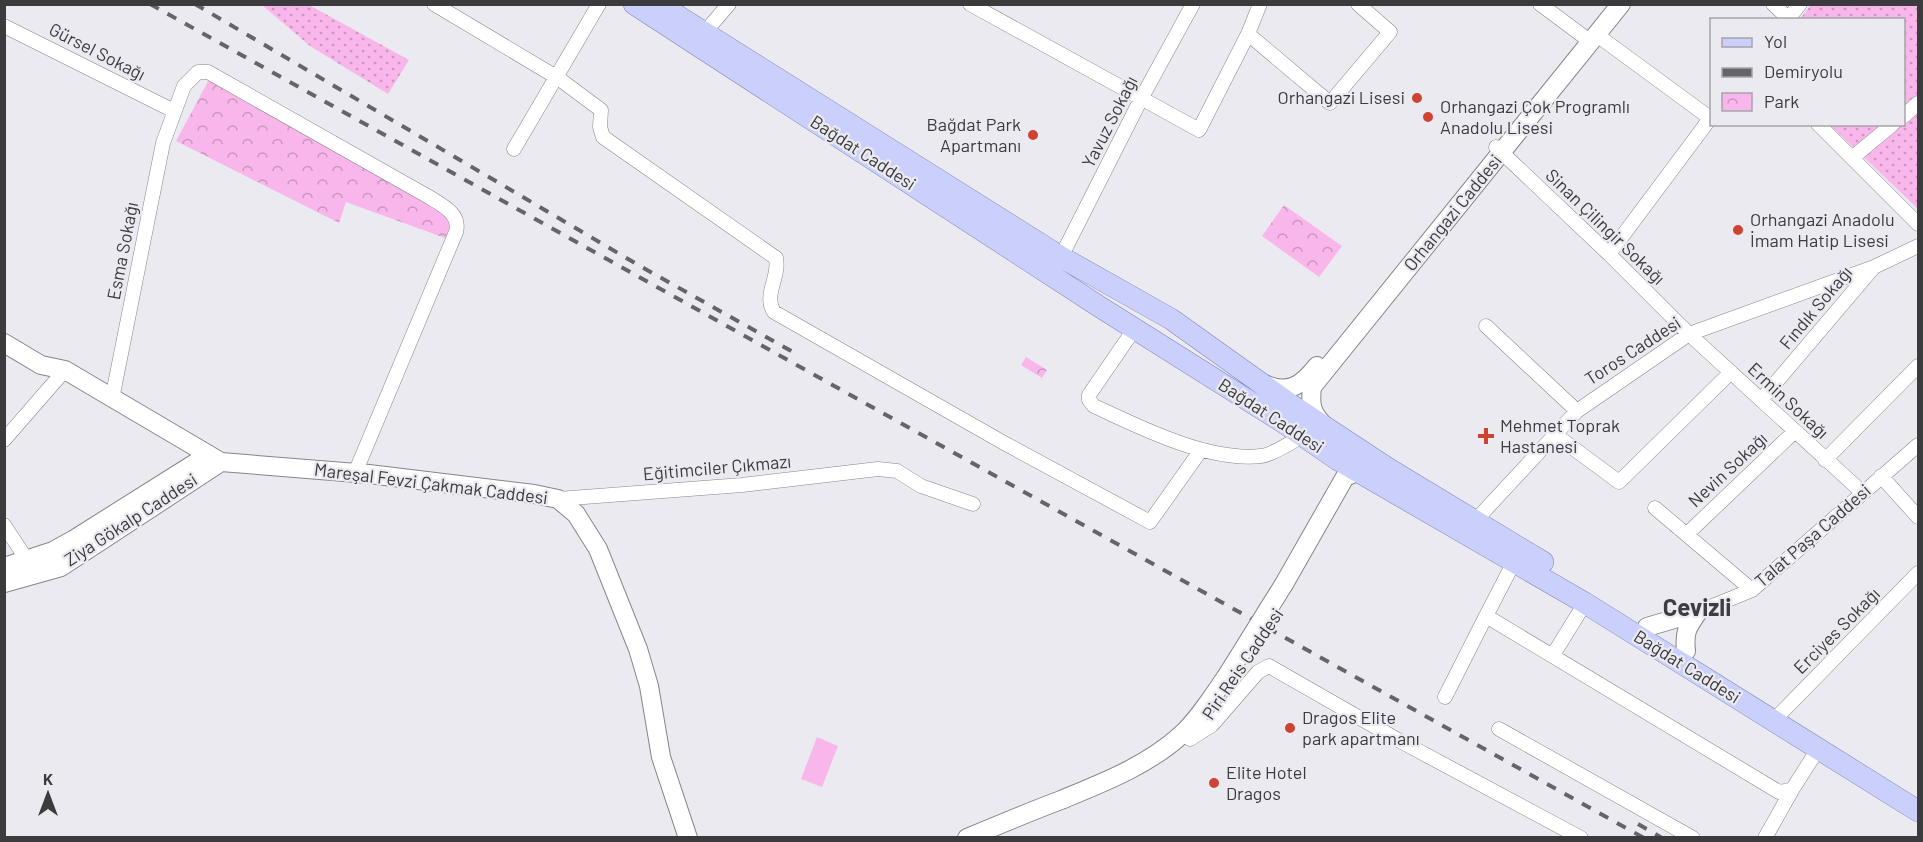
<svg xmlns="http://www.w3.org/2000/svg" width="1923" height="842" viewBox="0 0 1923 842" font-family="Barlow,sans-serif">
<defs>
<pattern id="grass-dots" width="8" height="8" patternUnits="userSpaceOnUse" patternTransform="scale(1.5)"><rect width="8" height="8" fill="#f8b6ea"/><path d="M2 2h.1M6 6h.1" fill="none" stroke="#ca95bf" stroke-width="1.8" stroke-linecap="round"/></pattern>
<pattern id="park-crowns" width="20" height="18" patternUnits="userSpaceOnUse" patternTransform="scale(1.5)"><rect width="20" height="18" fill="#f8b6ea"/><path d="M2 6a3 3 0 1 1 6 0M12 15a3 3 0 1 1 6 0" fill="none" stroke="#ca95bf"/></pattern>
</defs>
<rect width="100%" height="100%" fill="#ebeaf1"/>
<path fill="url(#grass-dots)" d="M 262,5 L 309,5 L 409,60 L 388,94 L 310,46 Z
M 1811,5 L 1918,5 L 1918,209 L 1830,125 L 1904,124 L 1904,20 L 1799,20 Z"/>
<path fill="url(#park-crowns)" d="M 211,76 L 442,210 C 451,221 452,226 445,238 L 346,202 L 339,223 L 176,141 Z
M 1284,205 L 1342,246 L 1319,277 L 1262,236 Z
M 1026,357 L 1047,370 L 1042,378 L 1021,365 Z"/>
<path fill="#f8b6ea" d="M 817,737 L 838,746 L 822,787 L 801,779 Z"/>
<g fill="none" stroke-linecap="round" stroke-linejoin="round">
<defs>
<path id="street" d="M 434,4 L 558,78 L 601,110 L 600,127 L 603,137 L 776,258 C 780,277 763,295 774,312 L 1004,443 L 1150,522 L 1201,450
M 970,4 L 1199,130 L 1248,34 L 1260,4
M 1540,4 L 1591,42
M 1773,4 L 1788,18
M 1787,20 L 1800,4
M 4,26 L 174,111
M 705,32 L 729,4
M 1248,34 L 1330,103 L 1390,32 L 1358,4
M 1597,35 L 1710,118
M 1904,116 L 1918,103
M 1818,124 L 1918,224
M 1496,147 L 1609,254 L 1689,334 L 1863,493
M 514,149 L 599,4
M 1852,158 L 1893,124
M 1609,254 L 1712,116
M 1061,257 L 1141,99 L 1193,4
M 1486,326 L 1577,411
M 1135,328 L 1089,395 L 1089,400 L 1094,406 C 1141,428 1209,462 1261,456 C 1272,455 1292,442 1302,436
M 112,399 L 163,143 L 184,86 L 198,72 L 208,72 L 429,197 C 442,205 461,214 456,232 L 355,473
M 1761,400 L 1874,267
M 1554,434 L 1619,482 L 1731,372
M 4,440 L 65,370
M 1825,460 L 1918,366
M 1881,476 L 1918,517
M 558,499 L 742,485 L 878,469 L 897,471 L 921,486 L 973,504
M 1655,508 L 1752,590
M 1475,521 L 1577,411 L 1689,334 L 1874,267 L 1918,246
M 4,525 L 27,560
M 1687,534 L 1794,432
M 1514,562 L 1486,616 L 1779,792 L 1792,790 L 1818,749
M 1698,612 L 1752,590 L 1918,445
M 1553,655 L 1585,603
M 1445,697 L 1486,616
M 1780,714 L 1918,573
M 1499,729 L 1693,838
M 1190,739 L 1212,725 L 1258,672 L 1269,666 L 1400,741 L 1581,838
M 1765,838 L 1792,790"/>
<path id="secondary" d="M 4,343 L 41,365 L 65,370 L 221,462 L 369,474 L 534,494 L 558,499 L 576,514 L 598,549 L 638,649 L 649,686 L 661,757 L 688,838
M 1264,384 C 1289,395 1302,385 1317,366
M 1324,425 C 1311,413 1310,404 1312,387 L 1621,4
M 4,567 L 53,551 L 73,540 L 208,455
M 4,583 L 61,567 L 221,462
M 1284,584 L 1345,477 L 1368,467
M 1647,627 L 1698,612
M 1686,651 C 1684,632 1687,628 1698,612
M 967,838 C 998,825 1029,812 1061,800 C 1102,783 1147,766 1181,735 C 1199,718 1212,697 1226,677"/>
<path id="primary" d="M 634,4 L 1100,307 L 1281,421 L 1338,460 L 1585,603 L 1918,811
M 662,6 L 1061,257 L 1171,319 L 1290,404 L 1389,469 L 1543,562"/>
</defs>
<use href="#street" stroke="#87858c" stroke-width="15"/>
<use href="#secondary" stroke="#87858c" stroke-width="20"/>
<use href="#primary" stroke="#8186b8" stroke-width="22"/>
<use href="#street" stroke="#fff" stroke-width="14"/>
<use href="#secondary" stroke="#fff" stroke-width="18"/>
<use href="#primary" stroke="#cacffb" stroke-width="21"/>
<path stroke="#656569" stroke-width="4" stroke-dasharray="10 10" stroke-linecap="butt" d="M 150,4 L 1644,838
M 195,4 L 640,266 L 800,356
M 1638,824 L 1662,838"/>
<defs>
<path id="secondary-bridge" d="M 1226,677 L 1284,584"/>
</defs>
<use href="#secondary-bridge" stroke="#87858c" stroke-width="20" stroke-linecap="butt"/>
<use href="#secondary-bridge" stroke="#fff" stroke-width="18"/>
</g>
<g fill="#cf4331" stroke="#ebeaf1" stroke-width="2">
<circle cx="1417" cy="98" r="6"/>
<circle cx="1428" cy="117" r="6"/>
<circle cx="1033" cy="135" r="6"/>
<circle cx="1738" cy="230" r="6"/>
<path d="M1483 427h6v6h6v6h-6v6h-6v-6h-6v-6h6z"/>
<circle cx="1290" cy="728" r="6"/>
<circle cx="1214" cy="783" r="6"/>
</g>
<g text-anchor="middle" stroke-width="4.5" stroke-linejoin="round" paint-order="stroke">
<g font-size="18" fill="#3b3b3e" stroke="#ebeaf1">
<text transform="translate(97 52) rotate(27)" y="6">Gürsel Sokağı</text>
<text transform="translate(1110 122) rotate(-63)" y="6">Yavuz Sokağı</text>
<text transform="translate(863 153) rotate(33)" y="6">Bağdat Caddesi</text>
<text transform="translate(1453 213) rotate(-51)" y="6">Orhangazi Caddesi</text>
<text transform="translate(1605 227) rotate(44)" y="6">Sinan Çilingir Sokağı</text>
<text transform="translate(123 251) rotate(-79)" y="6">Esma Sokağı</text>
<text transform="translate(1816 308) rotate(-50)" y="6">Fındık Sokağı</text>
<text transform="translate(1633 351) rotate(-33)" y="6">Toros Caddesi</text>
<text transform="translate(1788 401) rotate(43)" y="6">Ermin Sokağı</text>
<text transform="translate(1271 416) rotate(33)" y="6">Bağdat Caddesi</text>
<text transform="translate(717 468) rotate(-5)" y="6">Eğitimciler Çıkmazı</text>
<text transform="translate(1728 470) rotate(-43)" y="6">Nevin Sokağı</text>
<text transform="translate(431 484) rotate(7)" y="6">Mareşal Fevzi Çakmak Caddesi</text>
<text transform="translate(131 520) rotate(-33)" y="6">Ziya Gökalp Caddesi</text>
<text transform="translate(1813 536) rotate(-41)" y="6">Talat Paşa Caddesi</text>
<text transform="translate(1837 631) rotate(-45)" y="6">Erciyes Sokağı</text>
<text transform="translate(1243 664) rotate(-56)" y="6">Piri Reis Caddesi</text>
<text transform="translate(1687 667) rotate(32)" y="6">Bağdat Caddesi</text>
</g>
<g font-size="18" fill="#3b3b3e" stroke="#ebeaf1" text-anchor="start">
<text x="1405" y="104" text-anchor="end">Orhangazi Lisesi</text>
<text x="1440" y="113">Orhangazi Çok Programlı<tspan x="1440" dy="21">Anadolu Lisesi</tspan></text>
<text x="1021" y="131" text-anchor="end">Bağdat Park<tspan x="1021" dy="21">Apartmanı</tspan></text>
<text x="1750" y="226">Orhangazi Anadolu<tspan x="1750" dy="21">İmam Hatip Lisesi</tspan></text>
<text x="1500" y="432">Mehmet Toprak<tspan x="1500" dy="21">Hastanesi</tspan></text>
<text x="1302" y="724">Dragos Elite<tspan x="1302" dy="21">park apartmanı</tspan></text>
<text x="1226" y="779">Elite Hotel<tspan x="1226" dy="21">Dragos</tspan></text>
</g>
<g font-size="24" font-weight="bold" fill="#3e3d43" stroke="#ebeaf1">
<text x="1697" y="616">Cevizli</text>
</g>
</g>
<rect width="1923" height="842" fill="none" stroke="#3b3b3e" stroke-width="12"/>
<rect x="1710" y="18" width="195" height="108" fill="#ebeaf1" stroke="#a5a4a9" stroke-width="1.5"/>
<rect x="1722" y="38" width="30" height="9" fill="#cacffb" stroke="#a5a4a9" stroke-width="1.5"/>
<text x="1764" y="48" font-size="18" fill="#3b3b3e">Yol</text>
<rect x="1722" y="68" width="30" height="9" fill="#656569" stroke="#a5a4a9" stroke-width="1.5"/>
<text x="1764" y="78" font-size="18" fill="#3b3b3e">Demiryolu</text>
<rect x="1722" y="93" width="30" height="18" fill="url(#park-crowns)" stroke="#a5a4a9" stroke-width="1.5"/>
<text x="1764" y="108" font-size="18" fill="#3b3b3e">Park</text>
<g transform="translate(48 794)" stroke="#ebeaf1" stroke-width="4.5" paint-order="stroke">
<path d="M0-4.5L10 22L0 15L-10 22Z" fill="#3b3b3e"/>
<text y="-9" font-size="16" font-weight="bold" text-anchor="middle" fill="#3b3b3e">K</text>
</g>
</svg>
